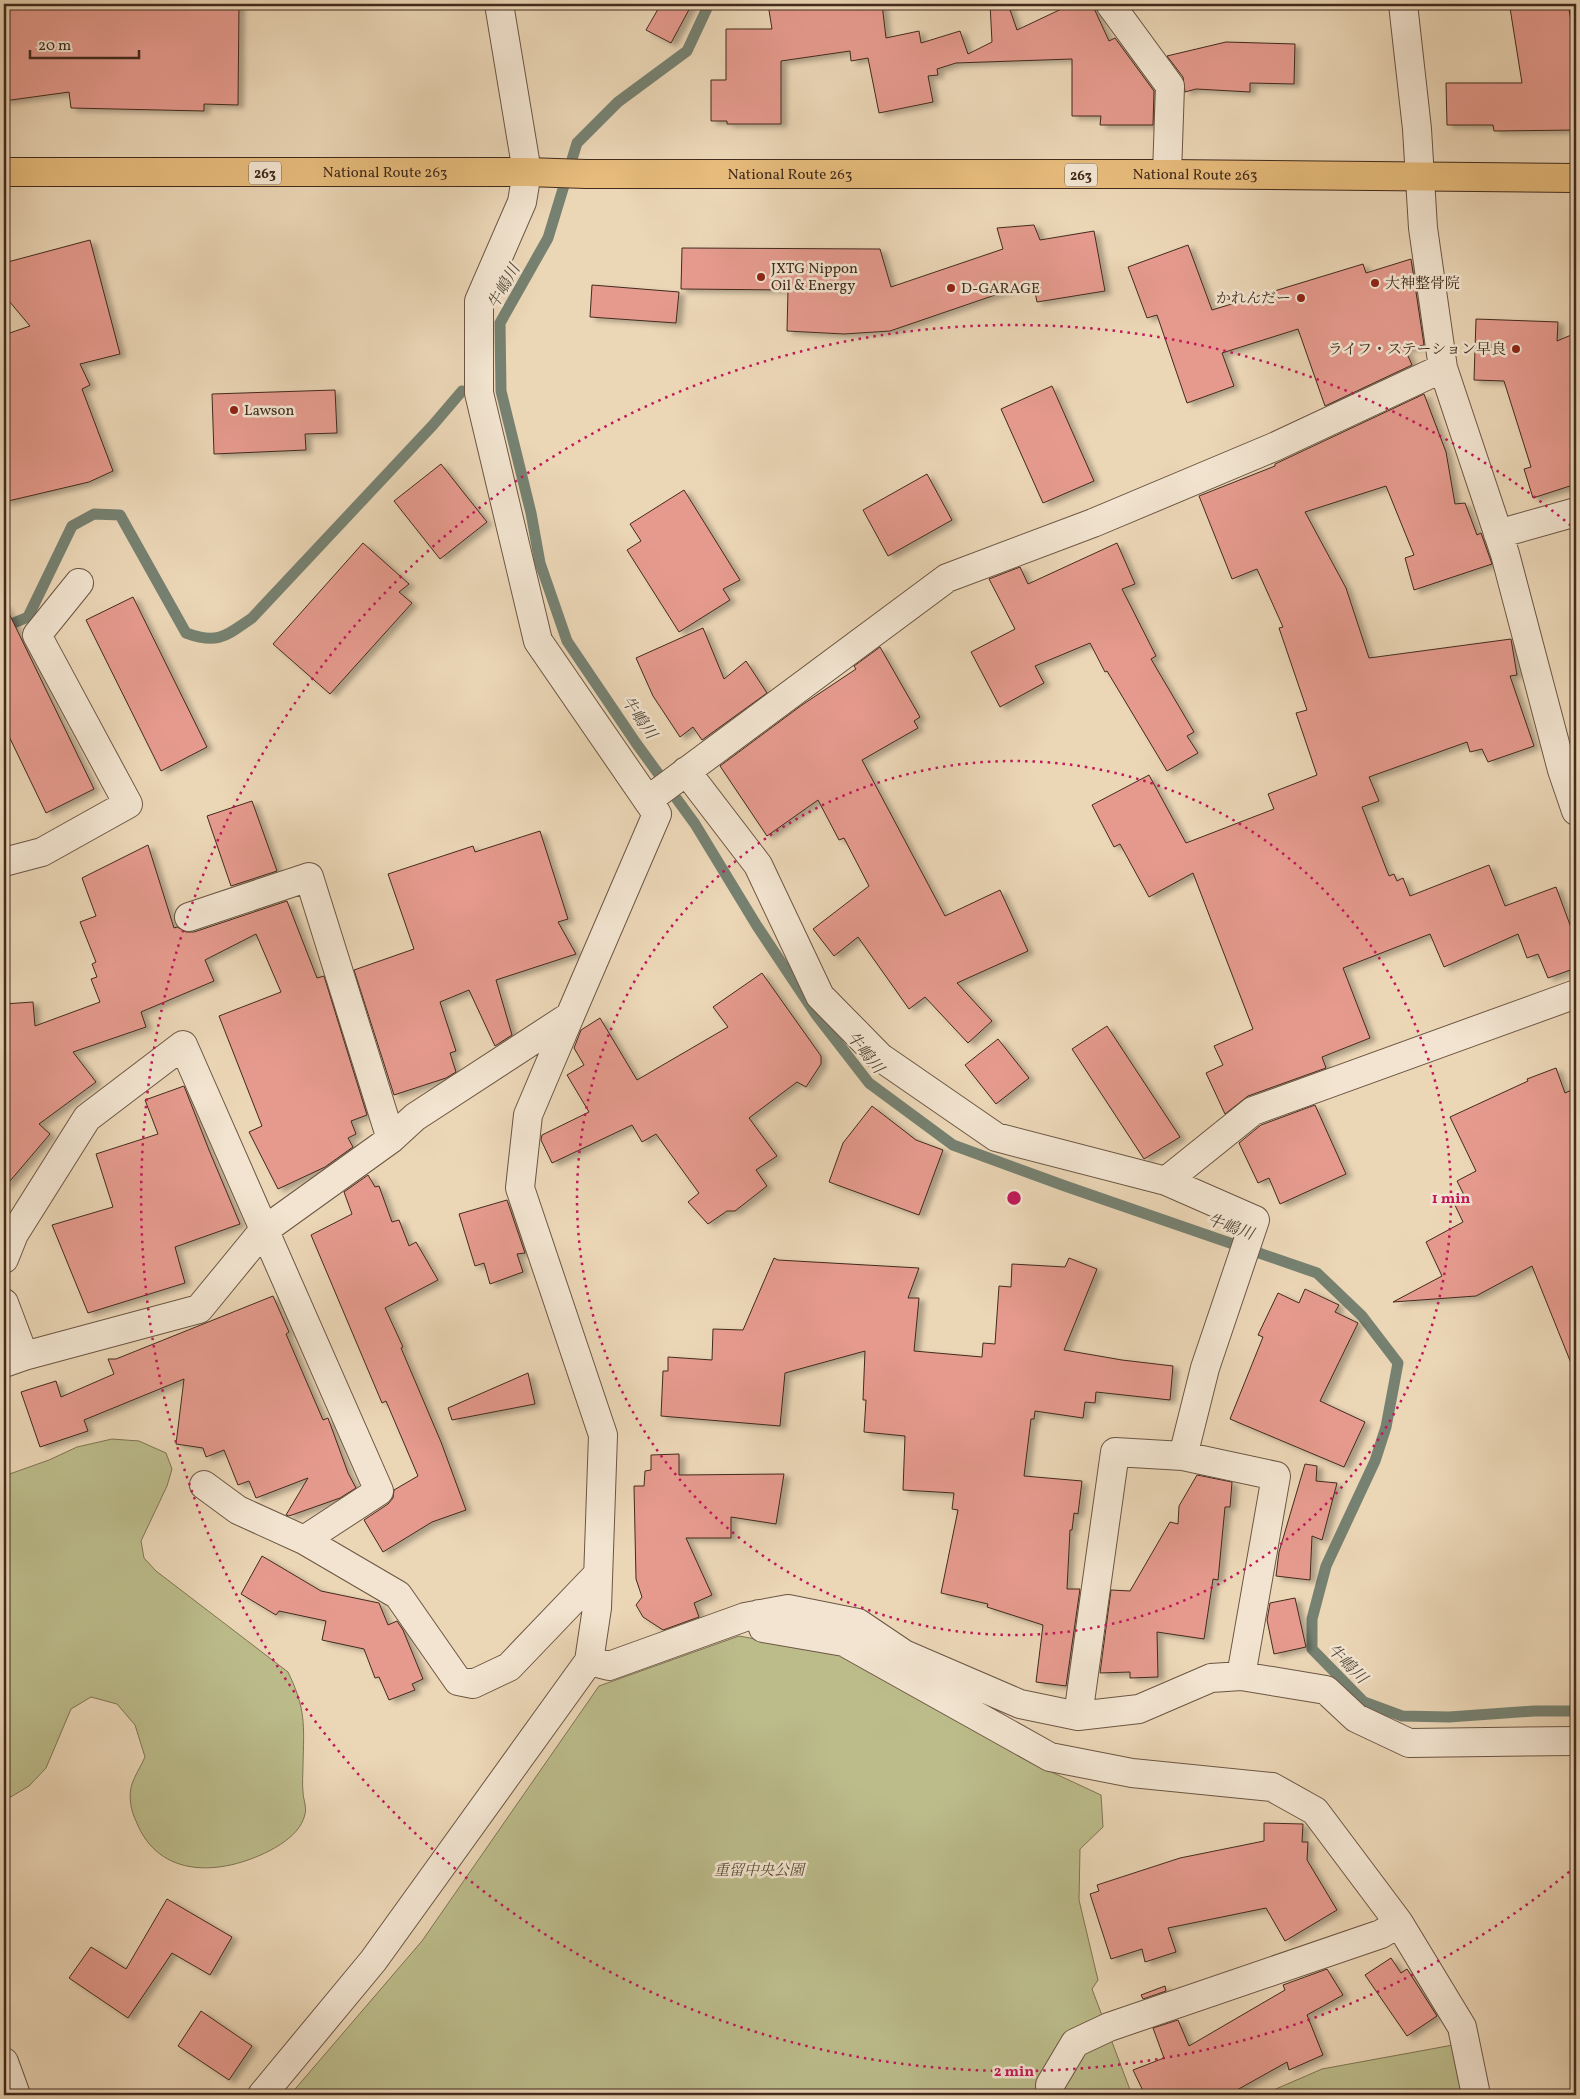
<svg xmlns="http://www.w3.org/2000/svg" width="1580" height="2099" viewBox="0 0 1580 2099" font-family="Vollkorn,'Noto Serif JP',serif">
<defs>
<filter id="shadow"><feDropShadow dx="5.5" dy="3" stdDeviation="2.5" flood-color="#0004"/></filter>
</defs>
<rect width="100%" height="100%" fill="#ebd6b6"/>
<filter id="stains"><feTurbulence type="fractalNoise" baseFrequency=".004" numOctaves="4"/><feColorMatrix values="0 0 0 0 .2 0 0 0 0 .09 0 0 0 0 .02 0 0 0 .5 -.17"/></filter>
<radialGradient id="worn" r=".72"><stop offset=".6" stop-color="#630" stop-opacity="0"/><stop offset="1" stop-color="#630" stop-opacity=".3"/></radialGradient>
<path fill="#bcbc8b" stroke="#7f7454" d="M 112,1439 L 139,1441 L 166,1453 L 172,1469 L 167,1486 L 141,1541 L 144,1558 L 156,1571 L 288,1672 C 306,1709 304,1725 303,1765 C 303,1774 302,1783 303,1792 C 303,1798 307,1808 305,1814 C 301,1832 284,1843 269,1851 C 222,1875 159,1880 136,1821 C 131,1811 128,1796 132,1784 C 135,1775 141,1766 145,1757 L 135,1725 L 117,1704 L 91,1697 L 71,1709 L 46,1768 L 29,1786 L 4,1801 L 4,1476 L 49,1460 L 77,1447 Z
M 739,1636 L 842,1655 L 1045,1769 L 1101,1795 L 1103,1827 L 1080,1849 L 1079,1900 L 1098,1980 L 1092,1989 L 1132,2095 L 290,2095 L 422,1941 L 599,1686 Z
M 1453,2045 L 1464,2095 L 1262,2095 L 1322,2069 Z"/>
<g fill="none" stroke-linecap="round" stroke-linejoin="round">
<path stroke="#768171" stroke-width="11" d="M 709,4 L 687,51 L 618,102 L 577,143 L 548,238 L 500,323 L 501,391 L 531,513 L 540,563 L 567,641 L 636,743 L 695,824 L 757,926 L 817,1016 L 869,1083 L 953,1145 L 1065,1186 L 1317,1273 L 1362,1316 L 1398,1363 L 1386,1427 L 1375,1461 L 1326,1566 L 1312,1619 L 1312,1649 L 1364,1702 L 1402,1716 L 1449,1717 L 1534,1711 L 1576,1711
M 4,627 L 28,617 L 72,526 L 94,514 L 120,515 L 186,633 C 218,645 226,636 252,618 L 433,425 L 462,391"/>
</g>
<path fill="#e59a8d" stroke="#422b1d" filter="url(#shadow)" d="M 4,4 L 239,4 L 238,105 L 204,104 L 204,111 L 71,108 L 69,92 L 4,101 Z
M 661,4 L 692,4 L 671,43 L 646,30 Z
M 768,4 L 882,4 L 886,38 L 919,31 L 921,43 L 960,31 L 968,54 L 992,42 L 990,4 L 1008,4 L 1017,30 L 1072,4 L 1092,4 L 1109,41 L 1115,38 L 1154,91 L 1153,125 L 1100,125 L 1101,116 L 1072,116 L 1072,59 L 956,63 L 937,69 L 938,75 L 928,76 L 933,102 L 879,113 L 868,58 L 851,61 L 850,51 L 781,61 L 781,124 L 727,124 L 727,121 L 711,121 L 711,80 L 726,80 L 726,29 L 772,29 Z
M 1533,4 L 1568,4 L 1576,48 L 1576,130 L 1494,131 L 1493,125 L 1447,125 L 1446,83 L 1522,83 L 1510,8 Z
M 1226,42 L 1295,44 L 1294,84 L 1250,83 L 1250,92 L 1196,89 L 1185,92 L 1183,77 L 1167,56 Z
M 1034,225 L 1040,240 L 1094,231 L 1105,291 L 1037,302 L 1033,282 L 890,331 L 844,334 L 787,331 L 788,290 L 681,289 L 682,248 L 880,249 L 891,287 L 1003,249 L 997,228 Z
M 90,240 L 120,354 L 80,364 L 90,385 L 82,389 L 113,471 L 89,482 L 4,502 L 4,335 L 30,326 L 4,295 L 4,263 Z
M 1188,245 L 1212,310 L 1363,264 L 1366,273 L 1411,259 L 1424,345 L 1405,349 L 1412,365 L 1325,406 L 1298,329 L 1222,353 L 1234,386 L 1187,403 L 1157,315 L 1147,318 L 1128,267 Z
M 592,285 L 679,292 L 676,323 L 590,317 Z
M 1476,319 L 1558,322 L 1557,341 L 1576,333 L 1576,484 L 1533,498 L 1524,469 L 1531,467 L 1504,381 L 1474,380 Z
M 1052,386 L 1094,481 L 1043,503 L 1001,409 Z
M 335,390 L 337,433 L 305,434 L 306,450 L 214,454 L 212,394 Z
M 1424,394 L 1446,452 L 1455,504 L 1465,503 L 1477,535 L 1481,533 L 1492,564 L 1414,590 L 1405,558 L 1414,555 L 1386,486 L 1305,512 L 1346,588 L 1369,658 L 1511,639 L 1517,675 L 1510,676 L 1534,746 L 1488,762 L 1482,749 L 1470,752 L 1467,742 L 1369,777 L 1379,801 L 1362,807 L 1389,876 L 1394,874 L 1397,881 L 1403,878 L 1410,896 L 1489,865 L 1505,906 L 1556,887 L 1576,941 L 1576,968 L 1548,978 L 1538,954 L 1527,958 L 1518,934 L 1444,967 L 1430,934 L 1343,968 L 1370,1038 L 1322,1057 L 1326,1068 L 1248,1096 L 1225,1114 L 1206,1073 L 1223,1065 L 1214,1046 L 1253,1029 L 1193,873 L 1149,897 L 1120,844 L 1114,847 L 1092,805 L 1149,775 L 1186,843 L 1274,809 L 1268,794 L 1317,775 L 1296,713 L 1307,710 L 1279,628 L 1283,627 L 1257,569 L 1232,579 L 1199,496 L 1275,466 L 1275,464 Z
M 441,464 L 487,522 L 440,559 L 394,501 Z
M 927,474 L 952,520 L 888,556 L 863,510 Z
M 684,490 L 740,580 L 723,589 L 730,600 L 679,632 L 627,550 L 641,541 L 630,524 Z
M 363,543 L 409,584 L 399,592 L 412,603 L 330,694 L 273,644 Z
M 1117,543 L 1135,584 L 1122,589 L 1156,656 L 1151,659 L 1194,732 L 1187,736 L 1198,753 L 1167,771 L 1107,671 L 1105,672 L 1090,643 L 1035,666 L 1044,683 L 1000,707 L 971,652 L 1015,629 L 989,579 L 1020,567 L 1028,584 Z
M 133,597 L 207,747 L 161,771 L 86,620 Z
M 4,603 L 94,789 L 46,813 L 4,726 Z
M 703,628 L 724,679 L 746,661 L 767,693 L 702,740 L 693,727 L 680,737 L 653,696 L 636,658 Z
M 880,647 L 920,717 L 914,721 L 918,728 L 862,760 L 945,916 L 1000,890 L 1028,951 L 957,983 L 992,1021 L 968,1043 L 925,997 L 909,1009 L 858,937 L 834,956 L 813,929 L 869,886 L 844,838 L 839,840 L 818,800 L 767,836 L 720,766 L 802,705 L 856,669 L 854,666 Z
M 252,801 L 277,871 L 231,886 L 207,816 Z
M 540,831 L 568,919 L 558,922 L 576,954 L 496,980 L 512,1035 L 495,1046 L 469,990 L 440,1002 L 456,1051 L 450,1053 L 456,1072 L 446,1078 L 394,1095 L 354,970 L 414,949 L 388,874 L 473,846 L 475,852 Z
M 148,845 L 174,928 L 177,927 L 186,932 L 194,932 L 287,901 L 317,978 L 324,976 L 367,1115 L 351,1121 L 356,1134 L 348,1138 L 353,1147 L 325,1167 L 278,1189 L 249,1132 L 262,1126 L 219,1016 L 281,992 L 256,934 L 205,960 L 214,981 L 141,1012 L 146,1027 L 73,1052 L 96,1082 L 39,1124 L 50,1134 L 4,1188 L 4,1004 L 33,1002 L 35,1026 L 100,1002 L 91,979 L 97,977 L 92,964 L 96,962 L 80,922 L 96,916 L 82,878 Z
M 762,973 L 821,1056 L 821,1064 L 806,1087 L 797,1082 L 749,1118 L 777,1156 L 756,1170 L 767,1186 L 735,1211 L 727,1211 L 708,1224 L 688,1202 L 699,1193 L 656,1134 L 642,1142 L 632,1125 L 552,1163 L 541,1140 L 542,1135 L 589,1112 L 567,1075 L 584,1065 L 574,1048 L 581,1030 L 600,1018 L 637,1080 L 728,1027 L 713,1007 Z
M 1107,1026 L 1180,1137 L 1144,1159 L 1072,1049 Z
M 998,1039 L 1029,1078 L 996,1104 L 965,1065 Z
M 1556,1068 L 1565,1093 L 1576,1088 L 1575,1373 L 1532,1266 L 1476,1296 L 1393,1302 L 1442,1276 L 1426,1242 L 1463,1222 L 1453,1201 L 1464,1195 L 1457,1181 L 1476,1171 L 1450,1117 L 1528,1081 L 1527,1079 Z
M 184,1086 L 209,1150 L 240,1224 L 175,1247 L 185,1283 L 88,1313 L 52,1225 L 113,1207 L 96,1154 L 158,1134 L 145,1100 Z
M 1315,1105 L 1346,1174 L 1280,1204 L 1269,1178 L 1258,1183 L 1239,1143 L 1261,1125 Z
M 872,1106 L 916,1140 L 943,1150 L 919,1215 L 829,1182 L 843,1143 Z
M 368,1175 L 375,1187 L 379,1186 L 392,1222 L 399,1220 L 409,1246 L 416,1242 L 438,1280 L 385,1308 L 403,1347 L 401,1348 L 441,1442 L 466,1510 L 432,1522 L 383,1552 L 364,1520 L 388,1504 L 393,1498 L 394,1490 L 418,1476 L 386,1401 L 382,1403 L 311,1235 L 352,1214 L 344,1192 Z
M 507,1200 L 525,1253 L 517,1254 L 523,1272 L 490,1284 L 484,1263 L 475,1266 L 459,1214 Z
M 774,1258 L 778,1260 L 919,1268 L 908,1298 L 919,1298 L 914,1351 L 982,1357 L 983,1343 L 995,1344 L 999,1286 L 1011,1287 L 1012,1264 L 1065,1267 L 1069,1258 L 1097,1269 L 1064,1350 L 1122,1360 L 1173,1366 L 1170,1400 L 1096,1392 L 1095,1403 L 1085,1402 L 1083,1418 L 1035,1411 L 1034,1419 L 1031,1419 L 1024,1476 L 1082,1481 L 1078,1514 L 1074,1513 L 1072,1530 L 1070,1530 L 1067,1589 L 1080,1589 L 1066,1686 L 1036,1682 L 1043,1625 L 987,1607 L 988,1604 L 941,1593 L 958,1510 L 952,1509 L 954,1493 L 903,1490 L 905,1436 L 864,1432 L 866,1400 L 863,1400 L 865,1351 L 785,1373 L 780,1426 L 661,1416 L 663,1371 L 668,1371 L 668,1357 L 712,1360 L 713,1329 L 743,1330 Z
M 1305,1289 L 1339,1305 L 1335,1312 L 1358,1323 L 1320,1401 L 1365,1422 L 1344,1467 L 1230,1419 L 1263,1337 L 1258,1335 L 1278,1293 L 1299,1303 Z
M 273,1296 L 289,1332 L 286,1334 L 323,1420 L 328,1418 L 348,1473 L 356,1488 L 340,1498 L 289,1516 L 286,1515 L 308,1478 L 256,1498 L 249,1481 L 238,1485 L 224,1450 L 206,1457 L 203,1448 L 176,1444 L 184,1379 L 84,1420 L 88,1431 L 40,1447 L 21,1392 L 56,1381 L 61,1397 L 114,1374 L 108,1359 L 116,1359 Z
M 528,1373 L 535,1404 L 452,1420 L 448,1408 Z
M 679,1454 L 679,1475 L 784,1474 L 776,1524 L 731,1517 L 731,1538 L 686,1538 L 712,1595 L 694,1603 L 699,1617 L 663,1630 L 643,1617 L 636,1605 L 642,1597 L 636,1579 L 634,1486 L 644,1486 L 645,1471 L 651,1470 L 651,1455 Z
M 1305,1464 L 1317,1466 L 1316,1481 L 1337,1483 L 1322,1540 L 1312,1536 L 1310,1580 L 1276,1576 L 1279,1552 Z
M 1197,1475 L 1232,1482 L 1230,1507 L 1225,1507 L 1218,1580 L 1213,1579 L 1204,1639 L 1157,1632 L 1158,1677 L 1130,1678 L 1130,1672 L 1100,1673 L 1111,1590 L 1130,1591 L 1170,1522 L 1178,1524 L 1179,1506 Z
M 262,1556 L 321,1591 L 379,1603 L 388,1625 L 397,1621 L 403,1630 L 423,1679 L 412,1684 L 415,1690 L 389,1700 L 379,1677 L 375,1678 L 364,1649 L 322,1640 L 326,1621 L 279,1611 L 276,1615 L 241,1594 Z
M 1295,1598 L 1306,1647 L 1274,1654 L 1267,1620 L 1270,1603 Z
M 1264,1823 L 1303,1824 L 1302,1842 L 1308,1842 L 1307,1860 L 1337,1910 L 1285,1941 L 1266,1908 L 1168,1928 L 1176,1952 L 1145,1962 L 1142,1949 L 1111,1959 L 1090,1894 L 1099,1891 L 1097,1885 L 1180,1858 L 1264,1841 Z
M 167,1899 L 232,1937 L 210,1975 L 172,1953 L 128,2018 L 69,1978 L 91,1947 L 126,1969 Z
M 1391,1958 L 1401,1973 L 1407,1969 L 1437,2016 L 1407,2036 L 1365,1975 Z
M 1327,1969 L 1343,1995 L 1307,2015 L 1323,2055 L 1289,2070 L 1287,2062 L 1228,2095 L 1145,2095 L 1133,2070 L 1164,2058 L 1153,2028 L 1178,2020 L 1189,2046 L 1285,1990 L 1283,1985 Z
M 1165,1986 L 1166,1991 L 1143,1999 L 1141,1995 Z
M 201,2011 L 252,2046 L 229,2080 L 178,2046 Z"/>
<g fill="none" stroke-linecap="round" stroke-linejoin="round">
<defs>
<path id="minor" d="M 1110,4 L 1170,86 L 1167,174
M 1403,4 L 1417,129 L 1423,228 L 1443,368 L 1505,554 L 1562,770 L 1576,811
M 1498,534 L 1576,512
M 686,771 L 758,865 L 820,996 L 880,1057 L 996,1137 L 1166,1181 L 1255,1220 L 1205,1368 L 1183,1456 L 1115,1452 L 1078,1716 L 1139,1709 L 1211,1678 L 1241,1676 L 1326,1690 L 1356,1718 L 1409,1743 L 1576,1741
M 648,800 L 947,578 L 1093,523 L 1274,447 L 1443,368
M 4,862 L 42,852 L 128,804 L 37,635 L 79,583
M 189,917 L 309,877 L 391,1139
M 1166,1181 L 1253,1111 L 1576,994
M 4,1259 L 14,1234 L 87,1118 L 183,1045 L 379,1491 L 304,1540 L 238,1510 L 204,1485
M 4,1303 L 24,1356
M 4,1363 L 24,1356 L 199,1309 L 263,1231 L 391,1139 L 415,1117 L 570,1016 L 657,814 L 538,641 L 479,393 L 479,301 L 522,202 L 527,172 L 499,4
M 1183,1456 L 1276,1476 L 1241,1676
M 304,1540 L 398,1595 L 458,1681 L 473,1684 L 509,1667 L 598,1574
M 759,1614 L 763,1628 L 844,1642 L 1050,1757 L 1132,1773 L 1272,1787 L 1315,1811 L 1399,1923 L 1381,1934 L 1109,2027 L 1075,2043 L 1050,2085 L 1051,2095
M 589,1661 L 609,1666 L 745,1617 L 788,1609 L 858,1623 L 904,1654 L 1020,1704 L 1078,1716
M 1399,1923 L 1462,2027 L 1476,2095
M 4,2062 L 16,2095
M 262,2095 L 373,1961 L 589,1661 L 597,1608 L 603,1435 L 520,1188 L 528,1115 L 570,1016"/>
<g id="highway">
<path id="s1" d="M 4,172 L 527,172 L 586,174 L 1167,174 L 1576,178"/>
</g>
</defs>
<use href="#minor" stroke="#6c5643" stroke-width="30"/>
<use href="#highway" stroke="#422b1d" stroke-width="30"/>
<use href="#minor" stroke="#f2e4d0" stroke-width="28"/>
<use href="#highway" stroke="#e6bb7b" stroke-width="28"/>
</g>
<g fill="none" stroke="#c2185b" stroke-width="2.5" stroke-dasharray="2.5 5">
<circle cx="1014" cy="1198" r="437"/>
<path d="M1575 1867A873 873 0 1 1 1575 529"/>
</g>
<g fill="#8f2418" stroke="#f2e4d0" stroke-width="2">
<circle cx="761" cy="277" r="5"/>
<circle cx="1375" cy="283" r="5"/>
<circle cx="951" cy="288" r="5"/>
<circle cx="1301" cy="298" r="5"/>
<circle cx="1516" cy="349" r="5"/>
<circle cx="234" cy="410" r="5"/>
</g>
<g text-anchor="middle" stroke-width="5" stroke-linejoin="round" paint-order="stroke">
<g fill="#f2e4d0" stroke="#776253" stroke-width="1">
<rect x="249" y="161.5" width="32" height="23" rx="4"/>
<rect x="1065" y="163.5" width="32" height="23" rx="4"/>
</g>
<g font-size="14" font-weight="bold" fill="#422b1d">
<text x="265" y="178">263</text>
<text x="1081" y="180">263</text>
</g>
<g font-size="15" fill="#422b1d" stroke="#f2e4d0">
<text dy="5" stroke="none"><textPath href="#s1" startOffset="381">National Route 263</textPath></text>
<text dy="5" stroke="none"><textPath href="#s1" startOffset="786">National Route 263</textPath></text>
<text dy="5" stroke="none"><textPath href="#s1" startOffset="1191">National Route 263</textPath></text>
</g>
<g font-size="15" fill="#422b1d" stroke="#f2e4d0" text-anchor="start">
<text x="771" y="273">JXTG Nippon<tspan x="771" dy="17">Oil &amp; Energy</tspan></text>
<text x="1385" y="288">大神整骨院</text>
<text x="961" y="293">D-GARAGE</text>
<text x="1291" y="303" text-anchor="end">かれんだー</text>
<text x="1506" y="354" text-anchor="end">ライフ・ステーション早良</text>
<text x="244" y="415">Lawson</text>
</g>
<g font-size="15" font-style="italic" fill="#5a4833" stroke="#f2e4d0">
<text x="759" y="1875">重留中央公園</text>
</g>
<g font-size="16" font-style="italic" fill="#534839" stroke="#f2e4d0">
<text transform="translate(503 286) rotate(-61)" y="6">牛嶋川</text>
<text transform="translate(640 717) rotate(55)" y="6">牛嶋川</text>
<text transform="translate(866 1052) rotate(51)" y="6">牛嶋川</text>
<text transform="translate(1231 1226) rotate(19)" y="6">牛嶋川</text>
<text transform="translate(1348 1663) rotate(45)" y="6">牛嶋川</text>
</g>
</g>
<circle cx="1014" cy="1198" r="8" fill="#c2185b" stroke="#f2e4d0" stroke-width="2.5"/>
<g font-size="15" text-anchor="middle" font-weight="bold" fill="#c2185b" stroke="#f2e4d0" stroke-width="5" stroke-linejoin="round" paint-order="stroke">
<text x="1451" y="1203">1 min</text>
<text x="1014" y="2076">2 min</text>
</g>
<rect width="1580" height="2099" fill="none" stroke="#ebd6b6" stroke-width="20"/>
<rect x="5" y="5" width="1570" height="2089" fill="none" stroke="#422b1d" stroke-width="2.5"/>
<rect x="10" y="10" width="1560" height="2079" fill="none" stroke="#422b1d"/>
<path d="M30 50v8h109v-8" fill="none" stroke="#422b1d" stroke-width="2.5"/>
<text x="38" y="50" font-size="15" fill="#422b1d" stroke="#f2e4d0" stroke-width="4" paint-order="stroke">20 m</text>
<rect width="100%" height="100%" filter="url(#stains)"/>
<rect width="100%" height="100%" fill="url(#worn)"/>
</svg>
